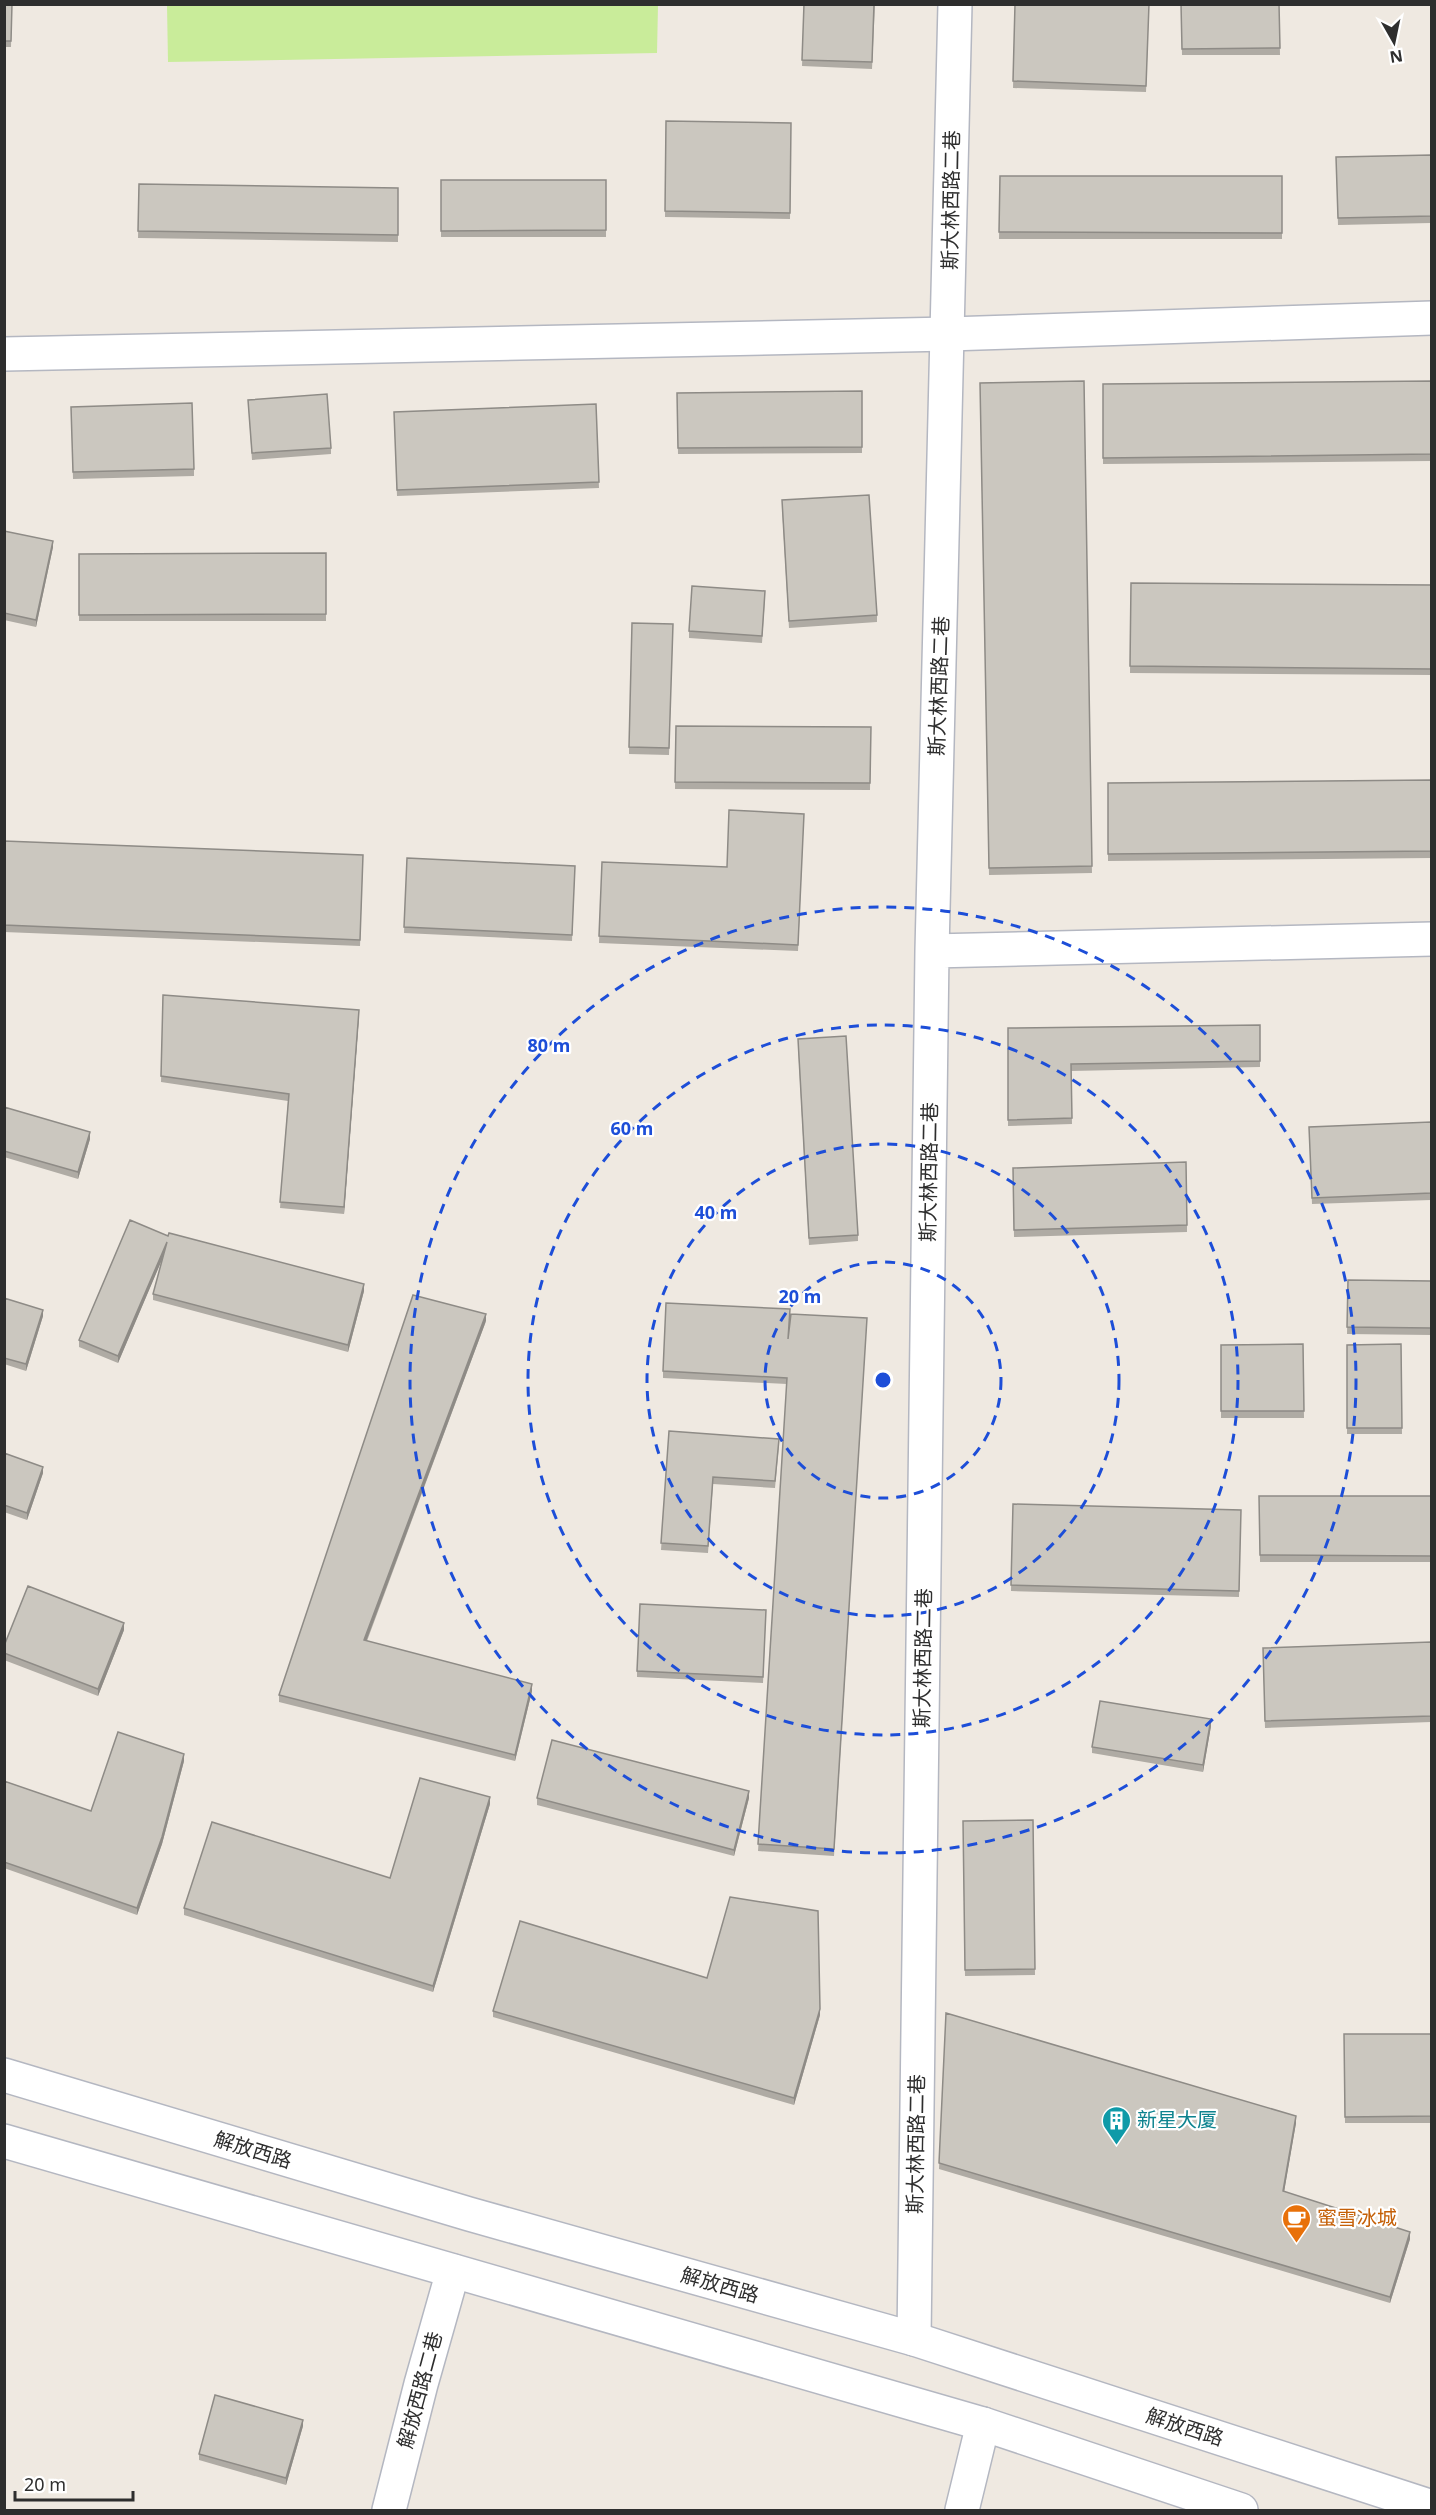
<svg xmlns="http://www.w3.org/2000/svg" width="1436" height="2515" viewBox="0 0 1436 2515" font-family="'Noto Sans','Noto Sans SC',sans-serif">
<rect width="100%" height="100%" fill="#efe9e1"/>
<path fill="#c9ec9a" d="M 167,5 L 658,5 L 657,53 L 168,62 Z"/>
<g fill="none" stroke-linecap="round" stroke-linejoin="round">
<defs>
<path id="street" d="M 932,951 L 1432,939
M 914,2339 L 932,951 L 955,4
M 389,2510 L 421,2384 L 453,2271
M 962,2510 L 983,2424"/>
<path id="secondary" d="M 4,354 L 949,334 L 1432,318
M 4,2075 L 469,2214 L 914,2339 L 1432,2507
M 4,2141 L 983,2424 L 1241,2510"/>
</defs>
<use href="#street" stroke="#b4b7c1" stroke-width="36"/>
<use href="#secondary" stroke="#b4b7c1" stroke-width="36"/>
<use href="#street" stroke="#fff" stroke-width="33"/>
<use href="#secondary" stroke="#fff" stroke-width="33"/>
</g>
<path fill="#afaba4" d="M 4,4 L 12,4 L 11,47 L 4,47 Z
M 804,4 L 875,4 L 872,69 L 802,66 Z
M 1015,4 L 1149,4 L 1146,92 L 1013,88 Z
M 1181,4 L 1279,4 L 1280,55 L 1182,55 Z
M 666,121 L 791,123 L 790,219 L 665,217 Z
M 1431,155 L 1431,223 L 1338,225 L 1336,157 Z
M 1000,176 L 1282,176 L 1282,239 L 999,239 Z
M 441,180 L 606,180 L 606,237 L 441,237 Z
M 139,184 L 398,188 L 398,242 L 138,238 Z
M 1084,381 L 1092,873 L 989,875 L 980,383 Z
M 1431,381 L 1431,461 L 1103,464 L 1103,384 Z
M 862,391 L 862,453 L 678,454 L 677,393 Z
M 248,400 L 331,448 L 331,454 L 252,460 Z
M 596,404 L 599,488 L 397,496 L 394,412 Z
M 71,407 L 194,469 L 194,476 L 73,479 Z
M 782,507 L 877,615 L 877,622 L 789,628 Z
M 4,531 L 53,547 L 36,627 L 4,620 Z
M 326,553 L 326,621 L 79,621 L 79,554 Z
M 1131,583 L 1431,585 L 1431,675 L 1130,673 Z
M 765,598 L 762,643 L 689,638 L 689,631 Z
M 673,624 L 669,755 L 629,754 L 629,747 Z
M 676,726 L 871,727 L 870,790 L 675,789 Z
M 1431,780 L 1431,858 L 1108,861 L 1108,783 Z
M 804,814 L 798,951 L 599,943 L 602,862 L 727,867 Z
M 4,841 L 363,855 L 360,946 L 4,932 Z
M 407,858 L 575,866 L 572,941 L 404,933 Z
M 163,995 L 359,1016 L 344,1214 L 280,1208 L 288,1101 L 161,1082 Z
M 1260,1025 L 1260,1067 L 1071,1071 L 1072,1124 L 1008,1126 L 1008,1028 Z
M 798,1046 L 858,1235 L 858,1241 L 809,1245 Z
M 4,1107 L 90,1139 L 78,1179 L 4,1157 Z
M 1431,1122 L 1431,1200 L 1312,1204 L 1309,1127 Z
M 1013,1168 L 1187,1225 L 1187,1232 L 1014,1237 Z
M 168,1236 L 364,1291 L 348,1352 L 153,1300 L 153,1294 L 162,1259 L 118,1363 L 79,1347 L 79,1340 Z
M 1348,1280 L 1431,1281 L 1431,1335 L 1347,1334 Z
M 4,1298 L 43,1316 L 26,1371 L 4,1364 Z
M 867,1318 L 834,1856 L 758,1851 L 787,1384 L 663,1378 L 663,1371 L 789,1333 Z
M 486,1321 L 367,1641 L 532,1691 L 515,1761 L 279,1702 L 279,1695 Z
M 1303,1344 L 1304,1418 L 1221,1418 L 1221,1345 Z
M 1401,1344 L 1402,1434 L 1347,1434 L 1347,1345 Z
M 669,1431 L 779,1445 L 775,1488 L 713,1484 L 708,1553 L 661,1550 Z
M 4,1453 L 43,1473 L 27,1520 L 4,1512 Z
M 1259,1496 L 1431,1496 L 1431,1562 L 1260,1562 Z
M 1013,1504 L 1241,1510 L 1239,1597 L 1011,1591 Z
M 766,1610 L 763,1683 L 637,1677 L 637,1671 Z
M 124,1630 L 98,1696 L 4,1660 L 4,1646 Z
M 1431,1642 L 1431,1722 L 1265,1728 L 1263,1648 Z
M 1211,1726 L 1203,1772 L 1092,1753 L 1092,1747 Z
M 184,1761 L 162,1844 L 137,1915 L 4,1868 L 4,1781 L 91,1811 Z
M 537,1798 L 749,1798 L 734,1856 L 537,1805 Z
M 490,1804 L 433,1992 L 184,1915 L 184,1908 L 390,1878 Z
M 1033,1820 L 1035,1975 L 965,1976 L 963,1821 Z
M 707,1978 L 820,2015 L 794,2105 L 493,2017 L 493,2011 Z
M 946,2013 L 1296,2123 L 1284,2192 L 1410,2239 L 1390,2303 L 939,2169 Z
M 1344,2034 L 1431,2034 L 1431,2123 L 1345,2123 Z
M 303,2426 L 286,2485 L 199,2460 L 199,2454 Z"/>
<path fill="#8e8b86" d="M 53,541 L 53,547 L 36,627 L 36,620 Z
M 359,1010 L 359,1016 L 344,1214 L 344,1207 Z
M 90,1132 L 90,1139 L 78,1179 L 78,1172 Z
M 167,1242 L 167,1248 L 118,1363 L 118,1356 Z
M 364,1284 L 364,1291 L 348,1352 L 348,1345 Z
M 43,1310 L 43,1316 L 26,1371 L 26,1364 Z
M 486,1314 L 486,1321 L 364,1647 L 364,1640 Z
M 43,1467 L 43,1473 L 27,1520 L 27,1513 Z
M 124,1623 L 124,1630 L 98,1696 L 98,1689 Z
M 532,1684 L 532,1691 L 515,1761 L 515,1755 Z
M 1211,1719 L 1211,1726 L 1203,1772 L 1203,1765 Z
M 184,1754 L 184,1761 L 162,1844 L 137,1915 L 137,1908 Z
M 749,1791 L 749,1798 L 734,1856 L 734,1850 Z
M 490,1797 L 490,1804 L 433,1992 L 433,1986 Z
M 820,2009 L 820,2015 L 794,2105 L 794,2098 Z
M 1296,2116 L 1296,2123 L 1283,2198 L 1283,2191 Z
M 1410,2232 L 1410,2239 L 1390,2303 L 1390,2297 Z
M 303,2420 L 303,2426 L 286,2485 L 286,2478 Z"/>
<path fill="#cbc7bf" stroke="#8e8b86" stroke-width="1.5" d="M 4,4 L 12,4 L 11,41 L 4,41 Z
M 804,4 L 874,4 L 872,62 L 802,60 Z
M 1015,4 L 1149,4 L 1146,86 L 1013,81 Z
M 1181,4 L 1279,4 L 1280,48 L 1182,49 Z
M 666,121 L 791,123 L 790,213 L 665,211 Z
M 1431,155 L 1431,216 L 1338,218 L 1336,157 Z
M 1000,176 L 1282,176 L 1282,233 L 999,232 Z
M 441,180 L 606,180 L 606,230 L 441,231 Z
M 139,184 L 398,188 L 398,235 L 138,231 Z
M 1084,381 L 1092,866 L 989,868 L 980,383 Z
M 1431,381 L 1431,454 L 1103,458 L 1103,384 Z
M 862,391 L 862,447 L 678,448 L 677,393 Z
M 327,394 L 331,448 L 252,453 L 248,400 Z
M 192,403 L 194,469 L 73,472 L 71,407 Z
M 596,404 L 599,482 L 397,490 L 394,412 Z
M 869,495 L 877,615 L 789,621 L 782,500 Z
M 4,531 L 53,541 L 36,620 L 4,613 Z
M 326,553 L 326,614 L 79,615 L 79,554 Z
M 1131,583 L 1431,585 L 1431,669 L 1130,666 Z
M 692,586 L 765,591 L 762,636 L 689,631 Z
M 632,623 L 673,624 L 669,748 L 629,747 Z
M 676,726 L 871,727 L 870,783 L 675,782 Z
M 1431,780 L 1431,851 L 1108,854 L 1108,783 Z
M 729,810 L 804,814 L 798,945 L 599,936 L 602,862 L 727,867 Z
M 4,841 L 363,855 L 360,940 L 4,925 Z
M 407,858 L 575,866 L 572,935 L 404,927 Z
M 163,995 L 359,1010 L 344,1207 L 280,1202 L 289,1094 L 161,1076 Z
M 1260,1025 L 1260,1061 L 1071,1064 L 1072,1118 L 1008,1120 L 1008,1028 Z
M 846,1036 L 858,1235 L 809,1238 L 798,1039 Z
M 4,1107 L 90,1132 L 78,1172 L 4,1151 Z
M 1431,1122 L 1431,1193 L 1312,1198 L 1309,1127 Z
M 1186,1162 L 1187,1225 L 1014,1230 L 1013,1168 Z
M 130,1220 L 168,1236 L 169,1233 L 364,1284 L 348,1345 L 153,1294 L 167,1242 L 118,1356 L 79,1340 Z
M 1348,1280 L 1431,1281 L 1431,1328 L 1347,1327 Z
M 413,1295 L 486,1314 L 364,1640 L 532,1684 L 515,1755 L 279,1695 Z
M 4,1298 L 43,1310 L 26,1364 L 4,1358 Z
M 666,1303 L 790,1309 L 788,1339 L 791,1314 L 867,1318 L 834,1849 L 758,1844 L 787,1378 L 663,1371 Z
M 1303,1344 L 1304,1411 L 1221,1411 L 1221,1345 Z
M 1401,1344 L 1402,1428 L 1347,1428 L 1347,1345 Z
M 669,1431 L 779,1439 L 775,1481 L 713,1477 L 708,1546 L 661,1543 Z
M 4,1453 L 43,1467 L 27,1513 L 4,1505 Z
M 1259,1496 L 1431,1496 L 1431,1556 L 1260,1555 Z
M 1013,1504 L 1241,1510 L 1239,1591 L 1011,1585 Z
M 28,1586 L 124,1623 L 98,1689 L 4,1653 L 4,1646 Z
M 640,1604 L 766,1610 L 763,1677 L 637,1671 Z
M 1431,1642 L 1431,1716 L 1265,1721 L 1263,1648 Z
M 1100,1701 L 1211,1719 L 1203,1765 L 1092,1747 Z
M 118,1732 L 184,1754 L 162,1837 L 137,1908 L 4,1862 L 4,1781 L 91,1811 Z
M 552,1740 L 749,1791 L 734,1850 L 537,1798 Z
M 420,1778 L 490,1797 L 433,1986 L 184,1908 L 212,1822 L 390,1878 Z
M 1033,1820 L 1035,1969 L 965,1970 L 963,1821 Z
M 730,1897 L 818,1911 L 820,2009 L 794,2098 L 493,2011 L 520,1921 L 707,1978 Z
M 946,2013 L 1296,2116 L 1283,2191 L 1410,2232 L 1390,2297 L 939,2163 Z
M 1344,2034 L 1431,2034 L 1431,2116 L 1345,2117 Z
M 215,2395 L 303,2420 L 286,2478 L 199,2454 Z"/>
<g fill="none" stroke="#1d4ed8" stroke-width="3" stroke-dasharray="10 8">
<circle cx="883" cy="1380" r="118"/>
<circle cx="883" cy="1380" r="236"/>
<circle cx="883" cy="1380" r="355"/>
<circle cx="883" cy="1380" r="473"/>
</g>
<defs>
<symbol id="building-pin" viewBox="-11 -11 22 30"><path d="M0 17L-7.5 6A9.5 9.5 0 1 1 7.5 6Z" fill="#0f9aa8" stroke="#fff"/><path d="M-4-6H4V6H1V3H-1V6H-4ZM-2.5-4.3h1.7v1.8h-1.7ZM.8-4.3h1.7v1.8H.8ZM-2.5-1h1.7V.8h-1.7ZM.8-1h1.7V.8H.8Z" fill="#fff"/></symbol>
<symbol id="cafe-pin" viewBox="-11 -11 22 30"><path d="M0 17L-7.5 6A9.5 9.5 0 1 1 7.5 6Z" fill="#e8710a" stroke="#fff"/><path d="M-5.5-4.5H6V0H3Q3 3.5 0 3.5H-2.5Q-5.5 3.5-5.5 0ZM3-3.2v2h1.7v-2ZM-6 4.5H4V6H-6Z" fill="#fff"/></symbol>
</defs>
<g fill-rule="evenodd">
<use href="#building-pin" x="1100" y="2104" width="33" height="45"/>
<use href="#cafe-pin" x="1280" y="2202" width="33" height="45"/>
</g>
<g text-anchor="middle" stroke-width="4.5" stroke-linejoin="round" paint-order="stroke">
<g font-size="20" fill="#2e2e2e" stroke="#fff">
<text transform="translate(951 200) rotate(-89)" y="7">斯大林西路二巷</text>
<text transform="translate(939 686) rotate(-88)" y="7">斯大林西路二巷</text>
<text transform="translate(929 1172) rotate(-89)" y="7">斯大林西路二巷</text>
<text transform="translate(923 1658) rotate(-89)" y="7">斯大林西路二巷</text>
<text transform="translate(916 2144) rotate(-89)" y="7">斯大林西路二巷</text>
<text transform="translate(253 2150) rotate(17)" y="7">解放西路</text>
<text transform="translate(720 2285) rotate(16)" y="7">解放西路</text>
<text transform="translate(420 2390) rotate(-75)" y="7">解放西路二巷</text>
<text transform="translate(1185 2427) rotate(18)" y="7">解放西路</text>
</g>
<g font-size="20" fill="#0d838f" stroke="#fff" text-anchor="start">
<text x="1137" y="2127">新星大厦</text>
</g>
<g font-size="20" fill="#c56008" stroke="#fff" text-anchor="start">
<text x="1317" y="2225">蜜雪冰城</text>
</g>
</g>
<circle cx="883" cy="1380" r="9" fill="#1d4ed8" stroke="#fff" stroke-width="3"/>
<g font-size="18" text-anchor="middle" font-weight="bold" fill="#1d4ed8" stroke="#fff" stroke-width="4.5" stroke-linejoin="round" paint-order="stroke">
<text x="549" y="1052">80 m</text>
<text x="632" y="1135">60 m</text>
<text x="716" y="1219">40 m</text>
<text x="800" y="1303">20 m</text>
</g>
<rect width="1436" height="2515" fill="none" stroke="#2e2e2e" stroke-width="12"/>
<g transform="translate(1394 42) rotate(171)" stroke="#ffffff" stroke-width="4.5" paint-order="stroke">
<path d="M0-4.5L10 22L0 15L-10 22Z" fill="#2e2e2e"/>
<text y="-9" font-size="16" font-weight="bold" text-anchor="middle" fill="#2e2e2e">N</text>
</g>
<path d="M15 2491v9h118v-9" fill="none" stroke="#2e2e2e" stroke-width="3"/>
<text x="24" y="2491" font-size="18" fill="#2e2e2e" stroke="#ffffff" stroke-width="4.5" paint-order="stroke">20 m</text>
</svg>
